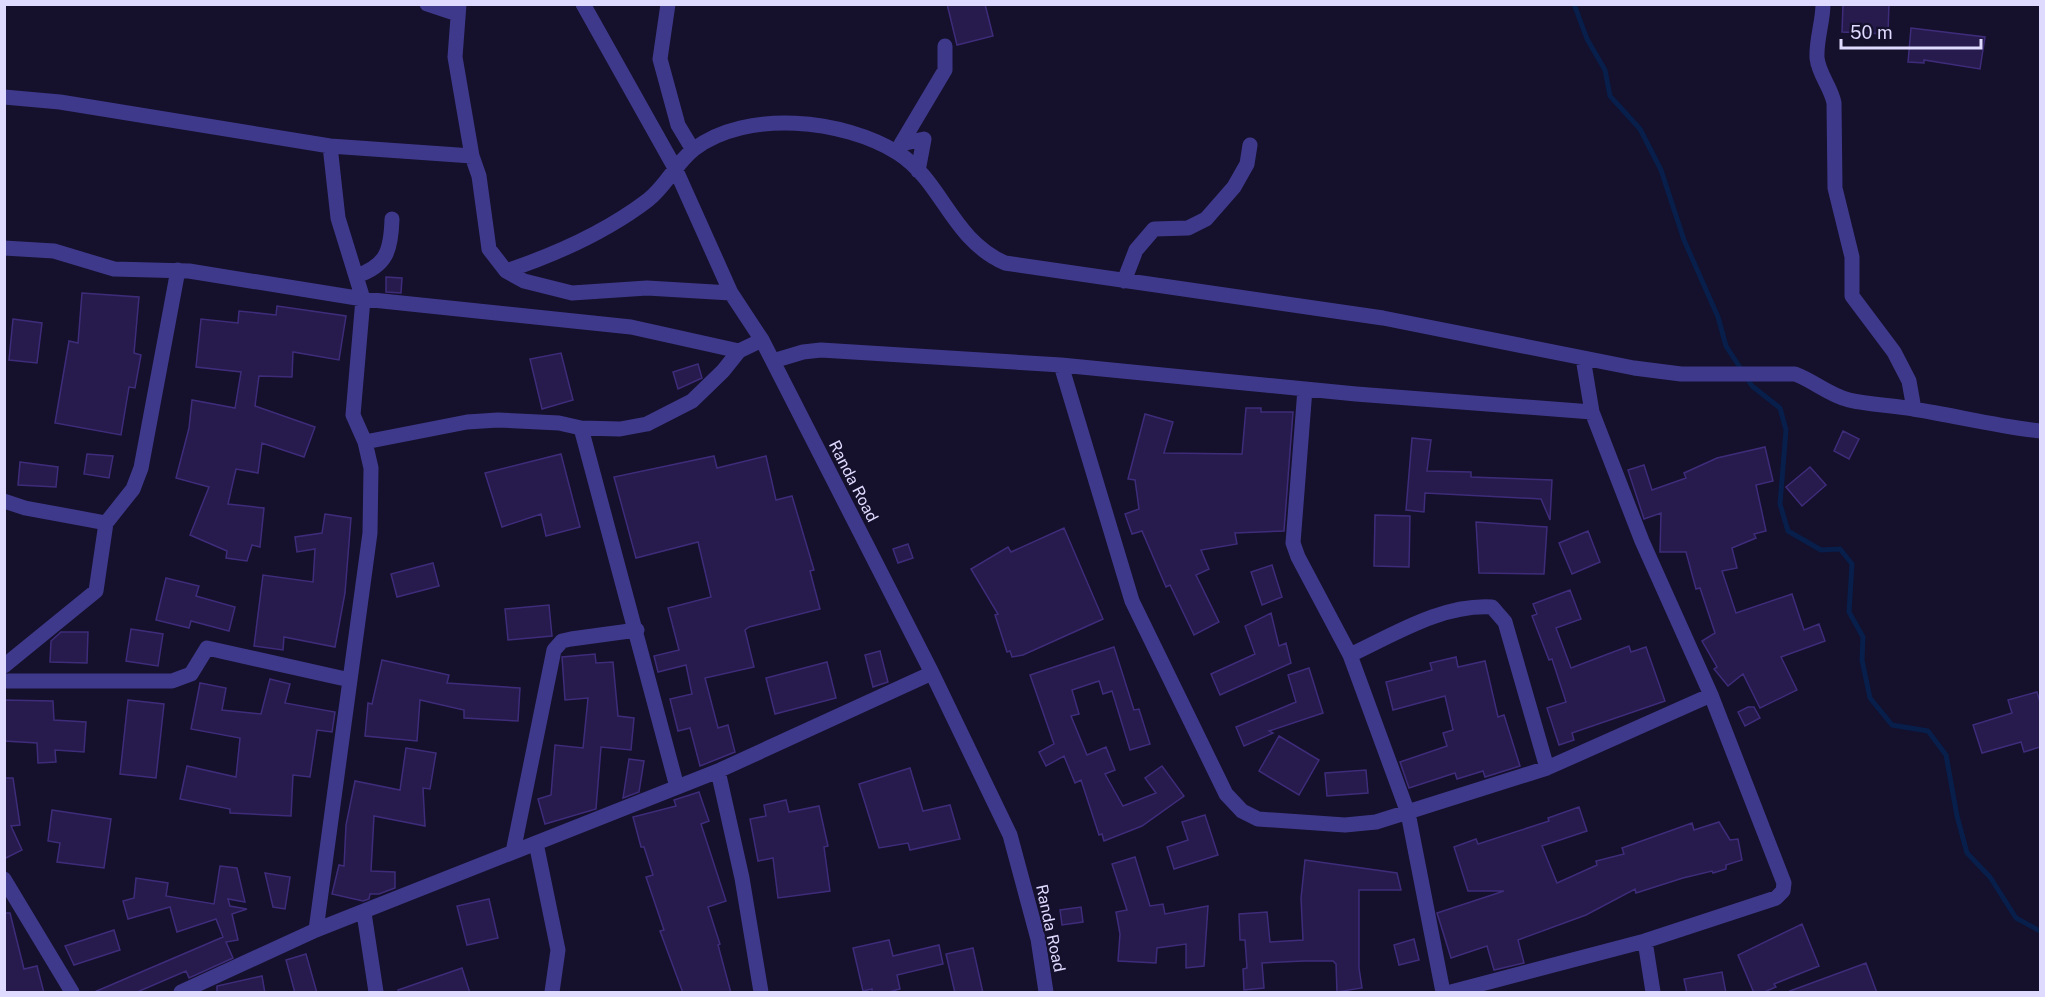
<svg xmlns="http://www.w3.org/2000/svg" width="2045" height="997" viewBox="0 0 2045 997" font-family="'Public Sans',sans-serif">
<rect width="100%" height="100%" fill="#15102b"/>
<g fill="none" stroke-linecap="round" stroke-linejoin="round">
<path stroke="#081e4b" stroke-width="5" d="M 1574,4 L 1587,39 L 1605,70 L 1610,96 L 1640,129 L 1661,170 L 1684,240 L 1718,317 L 1726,346 L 1752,386 L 1780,408 L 1786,430 L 1780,504 L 1788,531 L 1821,550 L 1840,549 L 1852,564 L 1849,612 L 1863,637 L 1862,660 L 1870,698 L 1892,725 L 1928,731 L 1946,755 L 1957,816 L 1967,853 L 1990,877 L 2016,918 L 2040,931"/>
</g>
<path fill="#271b4d" stroke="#3e2c7a" stroke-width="1.5" d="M 947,4 L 985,4 L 993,36 L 957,45 Z
M 1843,4 L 1889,4 L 1888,34 L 1842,32 Z
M 1911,28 L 1985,37 L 1980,69 L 1924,60 L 1924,63 L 1908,62 Z
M 386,277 L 402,278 L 401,293 L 386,292 Z
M 82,293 L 139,297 L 134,353 L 141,355 L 135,388 L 129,387 L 121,435 L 55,423 L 69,341 L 78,343 Z
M 277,306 L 346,316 L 339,360 L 293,352 L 292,377 L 259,376 L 255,406 L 315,427 L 304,457 L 262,443 L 258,473 L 236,469 L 228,504 L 264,508 L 260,547 L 252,545 L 247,561 L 226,558 L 227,551 L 190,535 L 209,487 L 176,478 L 189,428 L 192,400 L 235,408 L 241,372 L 196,367 L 201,319 L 238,323 L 239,311 L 276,315 Z
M 13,319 L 42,323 L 37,363 L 9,360 Z
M 561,353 L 573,400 L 542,409 L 530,359 Z
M 698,364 L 702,378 L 678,389 L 673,372 Z
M 1246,408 L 1261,408 L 1261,412 L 1293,412 L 1284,531 L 1235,533 L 1237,544 L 1201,550 L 1209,569 L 1196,575 L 1219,622 L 1194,635 L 1170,585 L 1166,587 L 1142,531 L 1132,534 L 1125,514 L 1139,509 L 1135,480 L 1128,479 L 1145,414 L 1173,422 L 1164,453 L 1242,454 Z
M 1843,431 L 1859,439 L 1849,459 L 1834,451 Z
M 1412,438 L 1431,440 L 1427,471 L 1471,472 L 1471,477 L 1552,480 L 1550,520 L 1541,499 L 1425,493 L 1424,512 L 1406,510 Z
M 1765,447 L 1773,481 L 1756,485 L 1766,531 L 1754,534 L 1756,538 L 1732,548 L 1737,568 L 1722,571 L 1736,613 L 1792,594 L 1804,630 L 1819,624 L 1825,641 L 1781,657 L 1797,690 L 1760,708 L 1743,674 L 1728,686 L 1714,669 L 1717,667 L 1702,641 L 1715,633 L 1700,588 L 1696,589 L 1686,552 L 1660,552 L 1661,513 L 1644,519 L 1628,470 L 1644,465 L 1652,490 L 1686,478 L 1684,473 L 1717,458 Z
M 87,454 L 113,456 L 109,478 L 84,474 Z
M 561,454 L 580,527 L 546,536 L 541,514 L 502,527 L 485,473 Z
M 714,456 L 717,468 L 766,456 L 776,500 L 792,496 L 814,570 L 810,571 L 820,609 L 749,627 L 745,630 L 754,667 L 705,678 L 718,728 L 728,725 L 735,752 L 700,766 L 690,728 L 678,731 L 670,699 L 692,694 L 686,665 L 658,672 L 654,656 L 679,650 L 668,608 L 711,597 L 698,542 L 636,558 L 614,477 Z
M 20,462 L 58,467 L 56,487 L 18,485 Z
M 1810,467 L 1826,485 L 1802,506 L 1786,487 Z
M 325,514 L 351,518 L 345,593 L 335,647 L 284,637 L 283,650 L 254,646 L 263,575 L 313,582 L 315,549 L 297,552 L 295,537 L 322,533 Z
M 1375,515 L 1410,516 L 1409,567 L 1374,566 Z
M 1476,522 L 1547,527 L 1544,574 L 1479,573 Z
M 1064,528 L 1103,619 L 1023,655 L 1012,657 L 1010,651 L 1007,652 L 995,615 L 998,614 L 971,569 L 1008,547 L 1011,552 Z
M 1588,531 L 1600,562 L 1572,574 L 1559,543 Z
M 908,544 L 913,558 L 898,563 L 893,549 Z
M 433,563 L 439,586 L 397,597 L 391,574 Z
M 1272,565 L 1282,597 L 1262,605 L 1251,572 Z
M 166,578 L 199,586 L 196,596 L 235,607 L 229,631 L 191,621 L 189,628 L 156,620 Z
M 1570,590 L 1581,619 L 1556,628 L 1571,668 L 1629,646 L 1631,652 L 1646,647 L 1665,701 L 1572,733 L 1574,740 L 1559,745 L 1547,708 L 1566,702 L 1552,659 L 1549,660 L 1532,616 L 1537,614 L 1533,604 Z
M 549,605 L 552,636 L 508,640 L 505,609 Z
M 1271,613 L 1279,646 L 1286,643 L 1291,663 L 1220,695 L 1211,674 L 1255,654 L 1245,626 Z
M 131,629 L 163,634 L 158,666 L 126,661 Z
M 61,632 L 88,632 L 87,663 L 50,662 L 51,641 Z
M 1114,647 L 1134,710 L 1139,709 L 1150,744 L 1130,750 L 1112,691 L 1103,694 L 1099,681 L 1072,690 L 1079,714 L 1071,716 L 1087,755 L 1106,747 L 1115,770 L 1105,774 L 1123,806 L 1156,793 L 1145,778 L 1162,766 L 1184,796 L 1142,826 L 1104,841 L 1102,834 L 1099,835 L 1081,780 L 1075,783 L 1064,756 L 1046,766 L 1039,752 L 1054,744 L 1030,675 Z
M 880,651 L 888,682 L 873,687 L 865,655 Z
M 595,654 L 596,663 L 613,662 L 618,716 L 634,718 L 631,750 L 601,747 L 596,809 L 545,824 L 538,799 L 551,795 L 555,745 L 583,748 L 588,698 L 565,700 L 562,657 Z
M 1456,657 L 1458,667 L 1485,661 L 1498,717 L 1504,715 L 1520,766 L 1485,777 L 1483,771 L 1457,779 L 1455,773 L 1409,788 L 1400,762 L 1447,746 L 1443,733 L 1453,730 L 1445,696 L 1393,710 L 1386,682 L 1432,670 L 1430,663 Z
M 382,660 L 449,675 L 447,683 L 520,688 L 518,721 L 464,718 L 464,710 L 420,700 L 417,741 L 365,736 L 368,703 L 372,704 Z
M 827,662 L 836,698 L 775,714 L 766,678 Z
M 1309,668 L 1323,713 L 1269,731 L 1273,733 L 1244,746 L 1236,727 L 1296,702 L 1288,675 Z
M 270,679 L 290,684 L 285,703 L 335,712 L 332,732 L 317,730 L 310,777 L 293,775 L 291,816 L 230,813 L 230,809 L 180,799 L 187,766 L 236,777 L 240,738 L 191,729 L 200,683 L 226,688 L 222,710 L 261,714 Z
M 2037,692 L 2040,702 L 2040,747 L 2024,752 L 2021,742 L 1982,753 L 1973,725 L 2012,713 L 2008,700 Z
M 4,700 L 53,701 L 54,720 L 86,722 L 84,752 L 55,750 L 56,762 L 38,763 L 37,743 L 4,741 Z
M 128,700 L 164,704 L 156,778 L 120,774 Z
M 1748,707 L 1754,707 L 1760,718 L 1745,726 L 1738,712 Z
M 1279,736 L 1319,760 L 1299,795 L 1259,771 Z
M 406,748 L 436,753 L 430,789 L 423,788 L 425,826 L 374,816 L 371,871 L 395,872 L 395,888 L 379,894 L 370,894 L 369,899 L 363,901 L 332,894 L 339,865 L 344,866 L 346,825 L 355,781 L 400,790 Z
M 629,759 L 644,761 L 639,792 L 623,798 Z
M 910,768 L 923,811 L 950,805 L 960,839 L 910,850 L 908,843 L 879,848 L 859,784 Z
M 1366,770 L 1368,793 L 1327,796 L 1325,773 Z
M 4,778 L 13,778 L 20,825 L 11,826 L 22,850 L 4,859 Z
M 699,792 L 709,821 L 701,824 L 726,901 L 708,907 L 720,944 L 718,945 L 731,993 L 683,993 L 660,931 L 664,930 L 646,877 L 653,875 L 644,847 L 641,847 L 633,817 L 676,806 L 674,800 Z
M 786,800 L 789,812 L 819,806 L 828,846 L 824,847 L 830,891 L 778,898 L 773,858 L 758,861 L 750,819 L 766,816 L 764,805 Z
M 1579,807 L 1587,831 L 1542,846 L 1557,883 L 1597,865 L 1596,861 L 1624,854 L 1622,848 L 1692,823 L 1694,830 L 1719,822 L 1730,840 L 1738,839 L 1742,860 L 1726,865 L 1726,869 L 1713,873 L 1712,871 L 1683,878 L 1636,893 L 1635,889 L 1586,915 L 1518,940 L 1524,963 L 1494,970 L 1487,946 L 1451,958 L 1437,913 L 1504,891 L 1468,891 L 1454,847 L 1476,839 L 1478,844 L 1549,821 L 1548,818 Z
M 52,810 L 111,819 L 104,868 L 57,862 L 60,843 L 48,841 Z
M 1205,815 L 1218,855 L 1174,869 L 1167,847 L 1188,840 L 1182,822 Z
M 1135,857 L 1150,906 L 1163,904 L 1165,914 L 1208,906 L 1204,966 L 1186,968 L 1186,944 L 1157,948 L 1156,963 L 1118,961 L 1120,934 L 1116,912 L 1127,910 L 1112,864 Z
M 1305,860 L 1397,873 L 1401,890 L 1359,890 L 1359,968 L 1362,988 L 1337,992 L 1336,964 L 1333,961 L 1304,961 L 1262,963 L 1264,988 L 1244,990 L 1243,969 L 1247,968 L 1245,940 L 1240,940 L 1239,914 L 1267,912 L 1270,942 L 1303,940 L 1301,898 Z
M 220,866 L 237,868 L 245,902 L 228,899 L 230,906 L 247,909 L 232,914 L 238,940 L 226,942 L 233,958 L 189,978 L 186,971 L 135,993 L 92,993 L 223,937 L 216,919 L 177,932 L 170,907 L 128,919 L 123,901 L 134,898 L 136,878 L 168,883 L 166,896 L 214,904 Z
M 265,873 L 290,877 L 285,909 L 273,907 Z
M 489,899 L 498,938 L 467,945 L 457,906 Z
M 1081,907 L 1083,922 L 1062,925 L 1060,910 Z
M 4,913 L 10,913 L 24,969 L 37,966 L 44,993 L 4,993 Z
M 1802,924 L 1819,966 L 1774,984 L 1776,987 L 1762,993 L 1754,993 L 1738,955 Z
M 114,930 L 120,950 L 74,965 L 65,946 Z
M 1414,939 L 1419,960 L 1399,965 L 1394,945 Z
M 889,940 L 893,956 L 939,945 L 943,964 L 897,975 L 900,989 L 885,993 L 872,993 L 872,989 L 863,991 L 853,948 Z
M 973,948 L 983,993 L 955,993 L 946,954 Z
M 306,954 L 317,993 L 295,993 L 286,960 Z
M 1866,963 L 1877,993 L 1791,993 L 1790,991 Z
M 462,968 L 470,993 L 399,993 L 398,990 Z
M 1722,972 L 1726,993 L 1687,993 L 1684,979 Z
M 262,976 L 265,993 L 217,993 L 217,986 Z"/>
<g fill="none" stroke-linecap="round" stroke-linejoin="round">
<path stroke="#3f398c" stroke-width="15" d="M 427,4 L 457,14
M 459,4 L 455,57 L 472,156
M 583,4 L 675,168 L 731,293 L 762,340 L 932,673 L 1010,835 L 1038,939 L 1046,992
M 668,4 L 660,59 L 678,125 L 693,150
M 1823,4 C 1823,22 1816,40 1817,58 C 1819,75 1831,87 1834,103 L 1835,188 L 1852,257 L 1852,296 L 1894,352 L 1909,381 L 1914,409
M 4,97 L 60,102 L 330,146 L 472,156 L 479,176 L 489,249 L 506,271 L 524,281 L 572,293 L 647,288 L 731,293
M 918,171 L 924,139 L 901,144 L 945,70 L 945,46
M 4,248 L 54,251 L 114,269 L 189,271 L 363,299 L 631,327 L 739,351
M 506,271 C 557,254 606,232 648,200 C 666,186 676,163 694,149 C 747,109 843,119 898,153 C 943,182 951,239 1005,263 L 1383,318 L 1634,368 L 1681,374 L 1795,374 C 1814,381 1829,395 1849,400 C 1870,405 1892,405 1913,409 C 1957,416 1996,426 2040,431
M 356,276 C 387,266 391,250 392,219
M 1124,281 L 1136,250 L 1154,229 L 1188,228 L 1206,219 L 1234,187 L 1247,164 L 1250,145
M 773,361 L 803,352 L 821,350 L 1061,365 L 1356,394 L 1592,412
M 1061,365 L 1132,601 L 1226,794 L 1242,811 L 1258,819 L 1345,825 L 1376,822 L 1547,768 L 1711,695
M 1305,389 L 1293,543 L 1298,557 L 1350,655 L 1408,813 L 1443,992
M 581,428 L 677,787
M 365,442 L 467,422 L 498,420 L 559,423 L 581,428 L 620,429 L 647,424 L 692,401 L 723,371 L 739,351 L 762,340
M 4,501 L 25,508 L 106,523
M 1350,655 C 1395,634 1442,604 1492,607 L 1505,622 L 1547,768
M 4,666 L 96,591 L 106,523 L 133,489 L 141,468 L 178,270
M 4,681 L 172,681 L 191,674 L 207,648 L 350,680
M 718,771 L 742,878 L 761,992
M 536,843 L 558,950 L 552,992
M 513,852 L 554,650 L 562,641 L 571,639 L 637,630
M 4,879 L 72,992
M 364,913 L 376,992
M 316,930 L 370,533 L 371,468 L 365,442 L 353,415 L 363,299 L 338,218 L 330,146
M 1645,941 L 1653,992
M 181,992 L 316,930 L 718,771 L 932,673
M 1451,992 L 1645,941 L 1776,898 L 1783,891 L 1784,883 L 1711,695 L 1642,541 L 1592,412 L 1583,358"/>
</g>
<g text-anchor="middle" stroke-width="4.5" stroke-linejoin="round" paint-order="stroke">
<g font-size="16" fill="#dfdaff" stroke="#15102b">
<text transform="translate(854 481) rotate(63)" y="6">Randa Road</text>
<text transform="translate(1051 928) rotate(78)" y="6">Randa Road</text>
</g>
</g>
<rect width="2045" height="997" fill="none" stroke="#dfdaff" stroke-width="12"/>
<path d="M1841 39v9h140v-9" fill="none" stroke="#dfdaff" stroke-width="3"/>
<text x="1850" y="39" font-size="18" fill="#dfdaff" stroke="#15102b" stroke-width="4.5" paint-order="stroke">50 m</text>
</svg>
